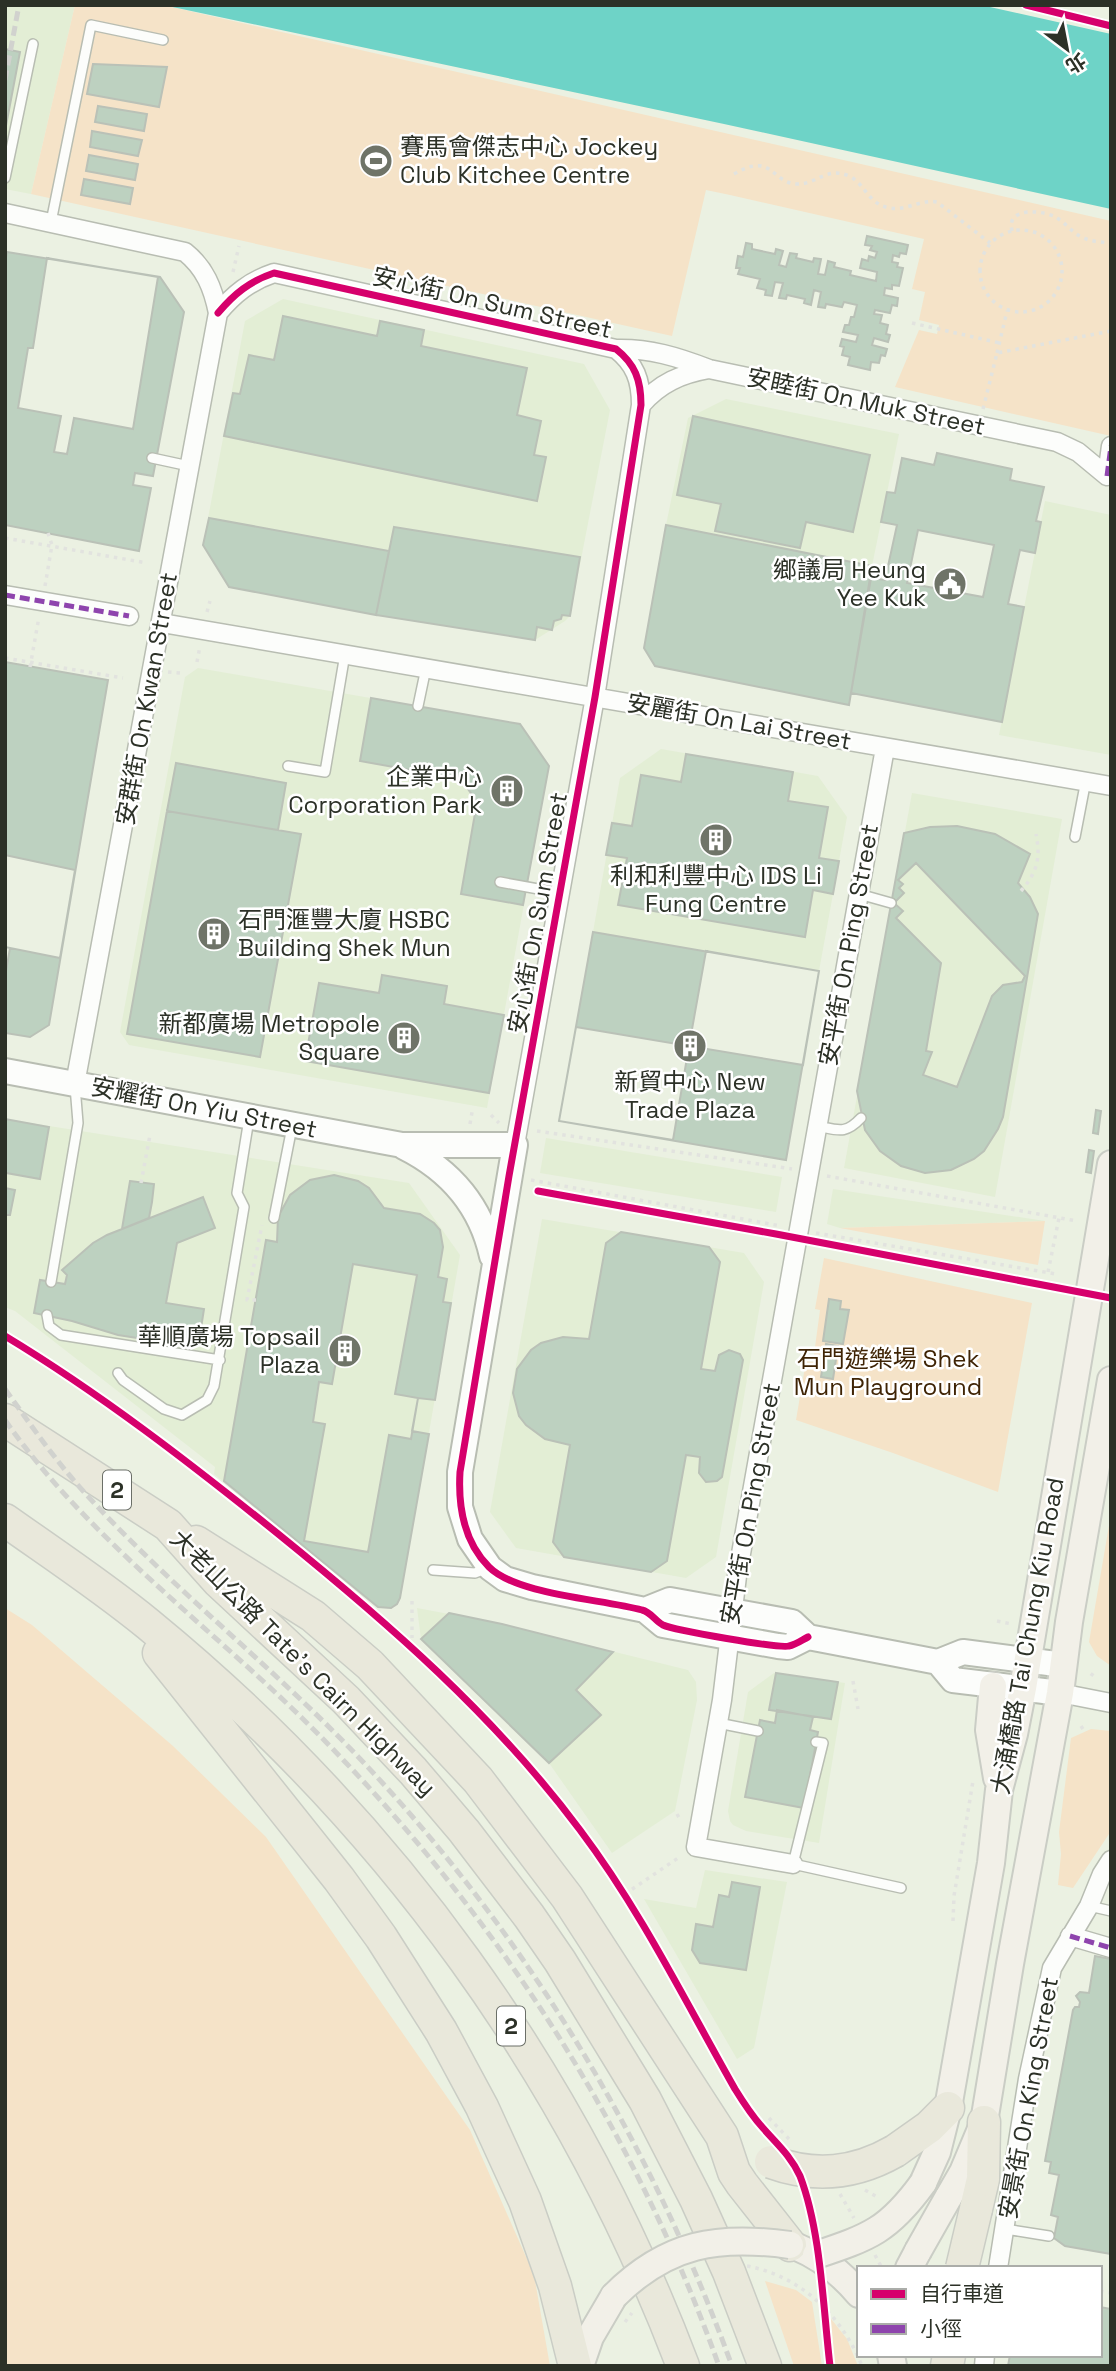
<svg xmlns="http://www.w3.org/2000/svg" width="1116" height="2371" viewBox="0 0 1116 2371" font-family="'Space Grotesk','Noto Sans TC',sans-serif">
<rect width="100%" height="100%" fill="#ebf1e2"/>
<path fill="#e3eed5" d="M 5,5 L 75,5 L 31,194 L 5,189 Z
M 283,299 L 584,364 L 610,410 L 570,616 L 565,621 L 535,640 L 376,615 L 229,587 L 203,545 L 245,321 Z
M 726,399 L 899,434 L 872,566 L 666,525 L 688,418 Z
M 1045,501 L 1111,515 L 1111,755 L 999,735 Z
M 198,668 L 520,724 L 549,766 L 487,1108 L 129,1045 L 120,1032 L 185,677 Z
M 661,749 L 818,776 L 847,817 L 819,971 L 593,932 L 620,778 Z
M 912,793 L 1062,819 L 995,1197 L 844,1168 Z
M 5,1119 L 409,1183 L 460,1255 L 400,1598 L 397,1604 L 391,1608 L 378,1607 L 214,1474 L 215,1467 L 15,1311 L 5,1307 Z
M 546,1138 L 782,1177 L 776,1212 L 540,1173 Z
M 833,1189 L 1045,1221 L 840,1228 L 827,1224 Z
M 542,1219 L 744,1253 L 764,1282 L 716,1557 L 686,1578 L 516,1548 L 490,1512 Z
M 417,1608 L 502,1624 L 688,1670 L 696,1682 L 697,1700 L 675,1811 L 612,1853 L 549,1763 L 421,1639 Z
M 774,1673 L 845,1683 L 819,1843 L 746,1831 L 733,1825 L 730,1821 L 728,1811 L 748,1692 Z
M 705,1870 L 787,1882 L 754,2048 L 737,2059 L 644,1899 L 696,1908 Z"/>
<path fill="#f5e3c8" d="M 75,5 L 163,5 L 1111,221 L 1111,436 L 895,387 L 919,330 L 937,334 L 939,325 L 919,320 L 925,292 L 912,289 L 924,239 L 730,195 L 706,190 L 672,336 L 31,194 Z
M 1045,1221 L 1038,1265 L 840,1228 Z
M 824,1258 L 1032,1303 L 998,1492 L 893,1453 L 796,1420 L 806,1361 L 813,1362 L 820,1310 L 815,1309 Z
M 1111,1514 L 1111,1666 L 1097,1656 L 1089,1642 Z
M 5,1608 L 32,1625 L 173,1746 L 266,1837 L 470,2130 L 534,2275 L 550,2366 L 5,2366 Z
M 1091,1729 L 1111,1731 L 1111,1831 L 1073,1888 L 1058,1885 L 1061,1854 L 1059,1832 L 1071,1738 Z
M 765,2281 L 796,2290 L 812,2302 L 822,2366 L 794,2366 Z
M 828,2315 L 847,2339 L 858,2366 L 833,2366 L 827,2331 Z"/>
<path fill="#6ed3c7" d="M 163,5 L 981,5 L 1111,34 L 1111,209 L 724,124 Z"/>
<path fill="#bdd1c0" stroke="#bac1b7" stroke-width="2" fill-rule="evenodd" d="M 5,49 L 20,52 L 5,131 Z
M 93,64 L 167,67 L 159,107 L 87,94 Z
M 98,106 L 147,114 L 144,131 L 95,122 Z
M 92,131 L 142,140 L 138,156 L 90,147 Z
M 89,155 L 138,164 L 135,180 L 86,171 Z
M 84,179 L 133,188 L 130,204 L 81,195 Z
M 867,236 L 908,245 L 906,254 L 900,253 L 899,257 L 893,255 L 892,262 L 898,263 L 897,267 L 903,268 L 899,286 L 892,285 L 892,289 L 885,288 L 884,295 L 898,298 L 897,306 L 892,305 L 890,313 L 875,310 L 874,314 L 882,315 L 880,323 L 888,325 L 886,334 L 890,335 L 888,342 L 874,338 L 872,345 L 887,349 L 885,356 L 881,355 L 879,363 L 871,362 L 870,370 L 848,365 L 850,357 L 842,355 L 844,347 L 840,346 L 842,339 L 856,342 L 858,335 L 843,332 L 845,325 L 849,325 L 851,317 L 854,317 L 857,305 L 844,302 L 842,307 L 826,304 L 825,308 L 818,307 L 821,292 L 814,290 L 811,305 L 804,303 L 805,299 L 787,295 L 786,299 L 779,298 L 783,283 L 775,282 L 772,296 L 765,295 L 766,290 L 757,288 L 760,279 L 738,274 L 740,268 L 736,268 L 738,256 L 743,257 L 746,243 L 752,244 L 752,249 L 775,254 L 776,249 L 783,251 L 779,265 L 786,267 L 790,253 L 797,254 L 796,258 L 813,262 L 814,258 L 821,259 L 818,274 L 825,275 L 828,261 L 835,263 L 834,267 L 851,271 L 850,275 L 876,281 L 877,272 L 860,268 L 862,259 L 868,261 L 869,256 L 875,258 L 877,252 L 870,250 L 872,246 L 865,245 Z
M 7,252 L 160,277 L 184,312 L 153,476 L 135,473 L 133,485 L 151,488 L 139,551 L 5,525 L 5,262 Z
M 47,258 L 158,277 L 133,429 L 74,418 L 67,454 L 54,452 L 61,416 L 18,408 L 28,348 L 33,348 Z
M 283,316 L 377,336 L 380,321 L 424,330 L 421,346 L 527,368 L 517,415 L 541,421 L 534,455 L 546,457 L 537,501 L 224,436 L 233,393 L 240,394 L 249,355 L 274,360 Z
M 693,416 L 870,455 L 853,532 L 806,522 L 800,548 L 715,531 L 721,504 L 677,495 Z
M 937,453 L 1012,469 L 1010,480 L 1044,487 L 1036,521 L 1041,522 L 1035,553 L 1020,550 L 1008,604 L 1024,607 L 1002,722 L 851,693 L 871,578 L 885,580 L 897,525 L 881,522 L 887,492 L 895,493 L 902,458 L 934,465 ZM 918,530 L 994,545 L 983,597 L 907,583 Z
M 209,518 L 389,551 L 376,615 L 229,587 L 203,545 Z
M 666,525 L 872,566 L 849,705 L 655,666 L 644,648 Z
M 394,527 L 580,557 L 570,616 L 562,615 L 561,619 L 554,621 L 552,630 L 537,627 L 535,640 L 376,615 Z
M 5,662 L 108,680 L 49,1025 L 30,1037 L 5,1033 L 5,977 L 10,948 L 5,947 Z
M 371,698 L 520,724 L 549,766 L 523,905 L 461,894 L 477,802 L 461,779 L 360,761 Z
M 686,754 L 793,772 L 788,801 L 828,807 L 819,858 L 839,861 L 833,894 L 813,890 L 805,937 L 618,905 L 627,858 L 606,855 L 612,823 L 632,826 L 641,775 L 681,782 Z
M 176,763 L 286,783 L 278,830 L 167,811 Z
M 167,811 L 301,834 L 260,1057 L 127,1034 Z
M 957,826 L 995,834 L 1030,854 L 1018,883 L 1030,897 L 1038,914 L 1003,1117 L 998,1129 L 984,1151 L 974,1159 L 951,1170 L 925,1173 L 901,1166 L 880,1151 L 865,1130 L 857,1091 L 904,833 L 930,827 Z
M 5,855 L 75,870 L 60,958 L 5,947 Z
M 916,863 L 1025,976 L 1022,982 L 1003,985 L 992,996 L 957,1087 L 923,1075 L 932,1052 L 926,1051 L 941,963 L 896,918 L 903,911 L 894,903 L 904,893 L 899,888 L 903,884 L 898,880 Z
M 593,932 L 819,971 L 786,1160 L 559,1121 Z
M 706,951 L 819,971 L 803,1065 L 689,1046 Z
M 382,975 L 447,986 L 444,1004 L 504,1015 L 489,1093 L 305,1061 L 319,983 L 379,993 Z
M 576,1027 L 689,1046 L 673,1140 L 559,1121 Z
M 1096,1110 L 1101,1111 L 1098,1134 L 1093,1133 Z
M 5,1119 L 49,1127 L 40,1179 L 6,1173 L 5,1176 Z
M 1089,1150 L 1094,1151 L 1091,1173 L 1086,1172 Z
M 334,1175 L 358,1181 L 369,1188 L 384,1208 L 420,1214 L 434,1223 L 440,1230 L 443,1247 L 438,1277 L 447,1279 L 443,1302 L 451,1303 L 435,1400 L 418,1398 L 412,1431 L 429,1434 L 400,1598 L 397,1604 L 391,1608 L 378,1607 L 224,1481 L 266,1240 L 277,1242 L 278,1217 L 290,1195 L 310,1180 Z
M 130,1181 L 154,1184 L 152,1202 L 149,1218 L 122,1229 Z
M 5,1188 L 15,1190 L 10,1215 L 5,1215 Z
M 203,1197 L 215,1228 L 177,1243 L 166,1303 L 204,1309 L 199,1341 L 150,1340 L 118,1335 L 72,1321 L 34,1313 L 40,1280 L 65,1284 L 67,1275 L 62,1270 L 93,1243 L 107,1235 Z
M 621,1232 L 709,1247 L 720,1262 L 701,1369 L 715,1371 L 719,1355 L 729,1350 L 740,1354 L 743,1360 L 722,1477 L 717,1481 L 706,1482 L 699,1473 L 700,1457 L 686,1455 L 667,1561 L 651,1572 L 564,1557 L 553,1542 L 570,1445 L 545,1439 L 526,1425 L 519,1416 L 513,1393 L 517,1369 L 531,1350 L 541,1343 L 563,1337 L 589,1339 L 606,1243 Z
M 353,1264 L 417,1275 L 395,1394 L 418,1398 L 411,1439 L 389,1435 L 368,1552 L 304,1541 L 325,1424 L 313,1422 L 319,1382 L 332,1384 Z
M 829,1299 L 841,1301 L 840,1309 L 849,1310 L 843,1344 L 823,1341 Z
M 826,1344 L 838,1346 L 833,1379 L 821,1377 Z
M 449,1613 L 502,1624 L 613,1652 L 576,1690 L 601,1715 L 549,1763 L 421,1639 Z
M 776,1673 L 838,1682 L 831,1719 L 769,1710 Z
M 777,1710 L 813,1717 L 810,1730 L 818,1732 L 804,1808 L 745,1797 L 760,1720 L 775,1723 Z
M 732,1882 L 760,1887 L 746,1970 L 700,1963 L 692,1950 L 696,1924 L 713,1927 L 719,1895 L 729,1897 Z
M 1095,1956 L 1111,1959 L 1111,2254 L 1065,2246 L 1054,2238 L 1058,2217 L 1051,2215 L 1059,2175 L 1049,2173 L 1051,2162 L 1045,2161 L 1073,2010 L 1075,2007 L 1079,2007 L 1080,2002 L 1076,1996 L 1080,1992 L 1089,1993 Z
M 1100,2307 L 1111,2309 L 1111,2366 L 1008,2366 L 1010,2355 L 1100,2355 Z"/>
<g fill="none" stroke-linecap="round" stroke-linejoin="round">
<defs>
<path id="lane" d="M 5,178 L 33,44
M 51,222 L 91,25 L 163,40
M 152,458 L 189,466
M 418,706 L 426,668
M 288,766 L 325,772 L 345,654
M 1075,837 L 1086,780
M 500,882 L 560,893
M 859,894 L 891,903
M 817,1126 C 838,1130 845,1135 861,1118
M 274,1218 L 292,1127
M 51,1282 L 78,1123 L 75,1086
M 47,1315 L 49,1326 L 61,1335 L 220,1360
M 118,1373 L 123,1380 L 164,1409 L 182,1415 L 207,1400 L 214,1386 L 244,1207 L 237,1193 L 249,1119
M 433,1570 L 475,1573 L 488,1568
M 718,1723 L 758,1731
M 816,1742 L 823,1743 L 793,1864 L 901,1888
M 1089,1906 L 1111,1911
M 1005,2229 L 1049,2236"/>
<path id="street" d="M 5,213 L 185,252 C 205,268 213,288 218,313 L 75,1084
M 218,313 C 234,294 250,281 274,273 L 616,349 C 635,364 641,380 641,405 L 595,697 L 515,1145
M 616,349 C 649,348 678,357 709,369 L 1057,442 L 1078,452 L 1107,476
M 641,405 C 660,383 681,374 709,369
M 1107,476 L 1111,446
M 5,595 L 129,616
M 162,623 L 1111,786
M 1060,1693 L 1111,1703
M 793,1864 L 696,1847 L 722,1700 L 737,1576 L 885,748
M 1070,1936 L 1111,1948
M 998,2268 L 1028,2079 L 1052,1968 L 1089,1906 L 1102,1874 L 1111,1860
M 984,2366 L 985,2355"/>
<path id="secondary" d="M 5,1071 L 402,1145 L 515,1145 L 460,1472 L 460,1507 L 470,1539 L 490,1568 L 505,1579 L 532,1587 L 645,1610 L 663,1625 L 778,1646 L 788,1647 L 808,1637
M 404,1147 C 450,1170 481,1206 492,1256
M 645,1610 L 670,1600 L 792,1622 L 808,1637 L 938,1662 L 963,1652 L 1064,1665
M 938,1662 L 953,1680 L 1060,1693"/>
<path id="primary" d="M 993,1686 L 989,1730 L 997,1778
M 923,2183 L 937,2152 L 948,2108 L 991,1863 L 999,1790 L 1014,1734 L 1023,1688 L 1111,1164
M 948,2198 L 963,2172 L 984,2122 L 1010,1964 L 1060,1693 L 1069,1622 L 1111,1380
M 797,2247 C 821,2257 842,2274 859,2294
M 909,2268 L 918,2251
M 891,2355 L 893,2366
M 580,2366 L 590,2337 L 614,2296"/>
<path id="highway" d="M 5,1420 L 168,1525 L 219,1582 L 346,1700 L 413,1771 L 464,1831 L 529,1916 L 560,1961 L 645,2100 L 696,2199 L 729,2272 L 765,2366
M 5,1520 C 53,1554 103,1587 148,1624 C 390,1822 572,2074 683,2366
M 196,1542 L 313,1616 L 370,1665 L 478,1780 L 567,1897 L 722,2136 L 734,2172 L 742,2184 L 790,2245
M 159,1653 L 339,1879 L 381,1937 L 441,2031 L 482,2107 L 525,2201 L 555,2286 L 575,2366
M 895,2151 L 929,2127 L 948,2108
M 976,2209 L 983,2179 L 984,2122
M 947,2366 L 949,2355"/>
</defs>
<use href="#lane" stroke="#b8bdb2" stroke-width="12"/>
<use href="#street" stroke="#b8bdb2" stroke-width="21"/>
<use href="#secondary" stroke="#b8bdb2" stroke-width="28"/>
<use href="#primary" stroke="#cacdc5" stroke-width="30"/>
<use href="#highway" stroke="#cacdc5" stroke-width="35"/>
<path stroke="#e2e3df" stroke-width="3.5" stroke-dasharray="3.5 5" stroke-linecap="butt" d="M 734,174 C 773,151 771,183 797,184 C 816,185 826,166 849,176 C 866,184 867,204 890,208 C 907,211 920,199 937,202 L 990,243
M980 271a41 41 0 1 1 82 0a41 41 0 1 1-82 0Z
M 1012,231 C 1005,206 1045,210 1057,218 C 1067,224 1073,234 1084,238 C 1092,242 1102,242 1111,243
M 233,272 L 239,246
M 912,323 L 1000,343
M 997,353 L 1007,311
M 983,409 L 997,353 L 1111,331
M 5,538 L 147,563
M 45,586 L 52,545 L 48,533
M 207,612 L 210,601
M 5,658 L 123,678
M 197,662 L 200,646
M 30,667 L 39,617
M 168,672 L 180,673
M 1021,891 C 1037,872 1041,859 1036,834
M 491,1115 L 499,1123
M 470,1124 L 472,1112
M 537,1131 L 792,1169
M 827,1176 L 1077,1221
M 531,1180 L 781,1226
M 141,1183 L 150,1135
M 816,1233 L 1056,1274
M 1048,1272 L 1059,1218
M 256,1300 L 247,1300 L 262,1225
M 412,1601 L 412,1638
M 997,1621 L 1012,1624
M 1091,1676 L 1094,1672
M 853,1681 L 858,1709
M 1081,1726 L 1083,1729
M 677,1814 L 681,1821
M 625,1894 L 681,1856
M 953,1921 L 954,1896 L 973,1781
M 769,2118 L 789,2139
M 865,2190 L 879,2198
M 840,2194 L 854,2218
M 875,2255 L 882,2268
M 1100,2291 L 1111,2293"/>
<use href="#lane" stroke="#fcfdfb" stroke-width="9"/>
<use href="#street" stroke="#fcfdfb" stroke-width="18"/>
<use href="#secondary" stroke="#fcfdfb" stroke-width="24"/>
<use href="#primary" stroke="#f2f0e8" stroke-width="26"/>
<use href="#highway" stroke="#e9e8db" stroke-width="32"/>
<path stroke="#d1d2ce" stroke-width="5" stroke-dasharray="10 5" stroke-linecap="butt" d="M 5,80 L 19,5
M 5,1389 C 30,1424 55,1460 84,1492 C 171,1588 275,1668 364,1763 C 527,1936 651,2143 732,2366
M 5,1420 C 85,1535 203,1621 302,1718 C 487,1900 632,2122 719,2366"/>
<defs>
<path id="primary-bridge" d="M 918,2251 L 948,2198
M 816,2255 C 870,2237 889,2230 923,2183
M 614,2296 C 667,2243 718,2235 790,2245"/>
<path id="highway-bridge" d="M 771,2162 C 815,2178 855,2174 895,2151
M 962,2268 L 976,2209"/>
</defs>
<use href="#primary-bridge" stroke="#cacdc5" stroke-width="30" stroke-linecap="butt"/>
<use href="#highway-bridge" stroke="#cacdc5" stroke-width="35" stroke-linecap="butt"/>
<path stroke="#e2e3df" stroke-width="3.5" stroke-dasharray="3.5 5" stroke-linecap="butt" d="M 747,2266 C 801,2276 842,2316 862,2366
M 625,2322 L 632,2313"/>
<use href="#primary-bridge" stroke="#f2f0e8" stroke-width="26"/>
<use href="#highway-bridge" stroke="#e9e8db" stroke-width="32"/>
<path stroke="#8e44ad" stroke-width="5" stroke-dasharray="10 5" stroke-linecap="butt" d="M 1107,476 L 1111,446
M 5,595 L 129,616
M 1070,1936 L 1111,1948"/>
<defs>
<path id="cycleway" d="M 1026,5 L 1111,26
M 218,313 C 234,294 250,281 274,273 L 616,349 C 635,364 641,380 641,405 L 595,697 L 509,1176 L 460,1472 C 458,1506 464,1542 489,1567 C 517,1595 602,1599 642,1610 C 651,1612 655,1621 663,1625 C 674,1630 780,1649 789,1646 C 796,1645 802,1640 808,1637
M 538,1191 L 776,1234 L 1111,1298
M 5,1336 C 101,1394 190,1463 277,1533 C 387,1622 495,1716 580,1830 C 641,1911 685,2001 735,2089 C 743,2102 752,2116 763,2128 C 777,2144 791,2156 800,2176 C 821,2231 823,2307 830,2366"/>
</defs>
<use href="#cycleway" stroke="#fff" stroke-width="11"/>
<use href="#cycleway" stroke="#d6006c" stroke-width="7"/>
</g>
<defs>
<symbol id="stadium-disc" viewBox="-11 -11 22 22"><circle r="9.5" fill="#6f7468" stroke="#fff"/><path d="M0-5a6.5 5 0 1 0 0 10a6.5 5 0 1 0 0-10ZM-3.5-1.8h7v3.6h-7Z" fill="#fff"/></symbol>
<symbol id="civic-disc" viewBox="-11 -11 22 22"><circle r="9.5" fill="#6f7468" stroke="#fff"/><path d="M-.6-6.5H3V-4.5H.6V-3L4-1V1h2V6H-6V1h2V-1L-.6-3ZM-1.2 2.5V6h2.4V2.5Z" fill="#fff"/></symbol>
<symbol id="building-disc" viewBox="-11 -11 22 22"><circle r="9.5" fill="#6f7468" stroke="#fff"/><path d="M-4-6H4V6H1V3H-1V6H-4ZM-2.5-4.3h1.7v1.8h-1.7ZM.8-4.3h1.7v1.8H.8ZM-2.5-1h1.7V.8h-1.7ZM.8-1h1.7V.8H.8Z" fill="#fff"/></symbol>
</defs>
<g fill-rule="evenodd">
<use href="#stadium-disc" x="357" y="142" width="38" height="38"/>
<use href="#civic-disc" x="931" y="565" width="38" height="38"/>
<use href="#building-disc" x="488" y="772" width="38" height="38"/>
<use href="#building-disc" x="697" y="821" width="38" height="38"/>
<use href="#building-disc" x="195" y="915" width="38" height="38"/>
<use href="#building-disc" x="385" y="1019" width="38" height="38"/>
<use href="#building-disc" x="671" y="1027" width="38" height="38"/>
<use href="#building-disc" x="326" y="1332" width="38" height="38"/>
</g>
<g text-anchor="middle" stroke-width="5" stroke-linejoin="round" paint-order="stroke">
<g fill="#fff" stroke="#6b6f68" stroke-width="2">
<rect x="103" y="1470.5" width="28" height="39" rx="5"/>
<rect x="497" y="2006.5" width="28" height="39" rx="5"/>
</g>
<g font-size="23" font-weight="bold" fill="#2c3127">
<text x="117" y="1498">2</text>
<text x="511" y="2034">2</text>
</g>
<g font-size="24" fill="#2c3127" stroke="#fff" text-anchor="end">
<text x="400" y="155" text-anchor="start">賽馬會傑志中心 Jockey<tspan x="400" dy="28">Club Kitchee Centre</tspan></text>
<text x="926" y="578">鄉議局 Heung<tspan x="926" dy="28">Yee Kuk</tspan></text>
<text x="482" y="785">企業中心<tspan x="482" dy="28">Corporation Park</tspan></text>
<text x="716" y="884" text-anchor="middle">利和利豐中心 IDS Li<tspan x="716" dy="28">Fung Centre</tspan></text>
<text x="238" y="928" text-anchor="start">石門滙豐大廈 HSBC<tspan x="238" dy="28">Building Shek Mun</tspan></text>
<text x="380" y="1032">新都廣場 Metropole<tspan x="380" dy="28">Square</tspan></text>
<text x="690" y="1090" text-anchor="middle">新貿中心 New<tspan x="690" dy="28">Trade Plaza</tspan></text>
<text x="320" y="1345">華順廣場 Topsail<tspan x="320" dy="28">Plaza</tspan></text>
</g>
<g font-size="24" fill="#2c3127" stroke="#fff">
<text transform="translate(492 303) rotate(13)" y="8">安心街 On Sum Street</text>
<text transform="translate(866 402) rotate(12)" y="8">安睦街 On Muk Street</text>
<text transform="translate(147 699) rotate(-80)" y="8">安群街 On Kwan Street</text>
<text transform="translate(739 722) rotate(10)" y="8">安麗街 On Lai Street</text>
<text transform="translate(538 913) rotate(-80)" y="8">安心街 On Sum Street</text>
<text transform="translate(849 945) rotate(-80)" y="8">安平街 On Ping Street</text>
<text transform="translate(204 1108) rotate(11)" y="8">安耀街 On Yiu Street</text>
<text transform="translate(751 1504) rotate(-80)" y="8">安平街 On Ping Street</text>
<text transform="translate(1028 1636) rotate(-80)" y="8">大涌橋路 Tai Chung Kiu Road</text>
<text transform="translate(303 1663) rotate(45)" y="8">大老山公路 Tate's Cairn Highway</text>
<text transform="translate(1029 2098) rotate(-80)" y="8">安景街 On King Street</text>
</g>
<g font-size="24" fill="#3f2405" stroke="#fff">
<text x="888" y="1367">石門遊樂場 Shek<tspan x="888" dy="28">Mun Playground</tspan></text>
</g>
</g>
<rect width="1116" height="2371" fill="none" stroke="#2c3127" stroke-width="14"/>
<rect x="857" y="2266" width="245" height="91" fill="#ffffff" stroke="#abada9" stroke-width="2"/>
<rect x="871" y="2289" width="35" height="10" fill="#d6006c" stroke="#abada9" stroke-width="2"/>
<text x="920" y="2301" font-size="21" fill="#2c3127">自行車道</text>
<rect x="871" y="2324" width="35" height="10" fill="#8e44ad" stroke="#abada9" stroke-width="2"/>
<text x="920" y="2336" font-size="21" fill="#2c3127">小徑</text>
<g transform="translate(1067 49) rotate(148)" stroke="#ffffff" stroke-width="5" paint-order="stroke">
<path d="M0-5L12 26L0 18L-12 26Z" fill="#2c3127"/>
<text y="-10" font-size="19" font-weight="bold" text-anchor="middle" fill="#2c3127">北</text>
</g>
</svg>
